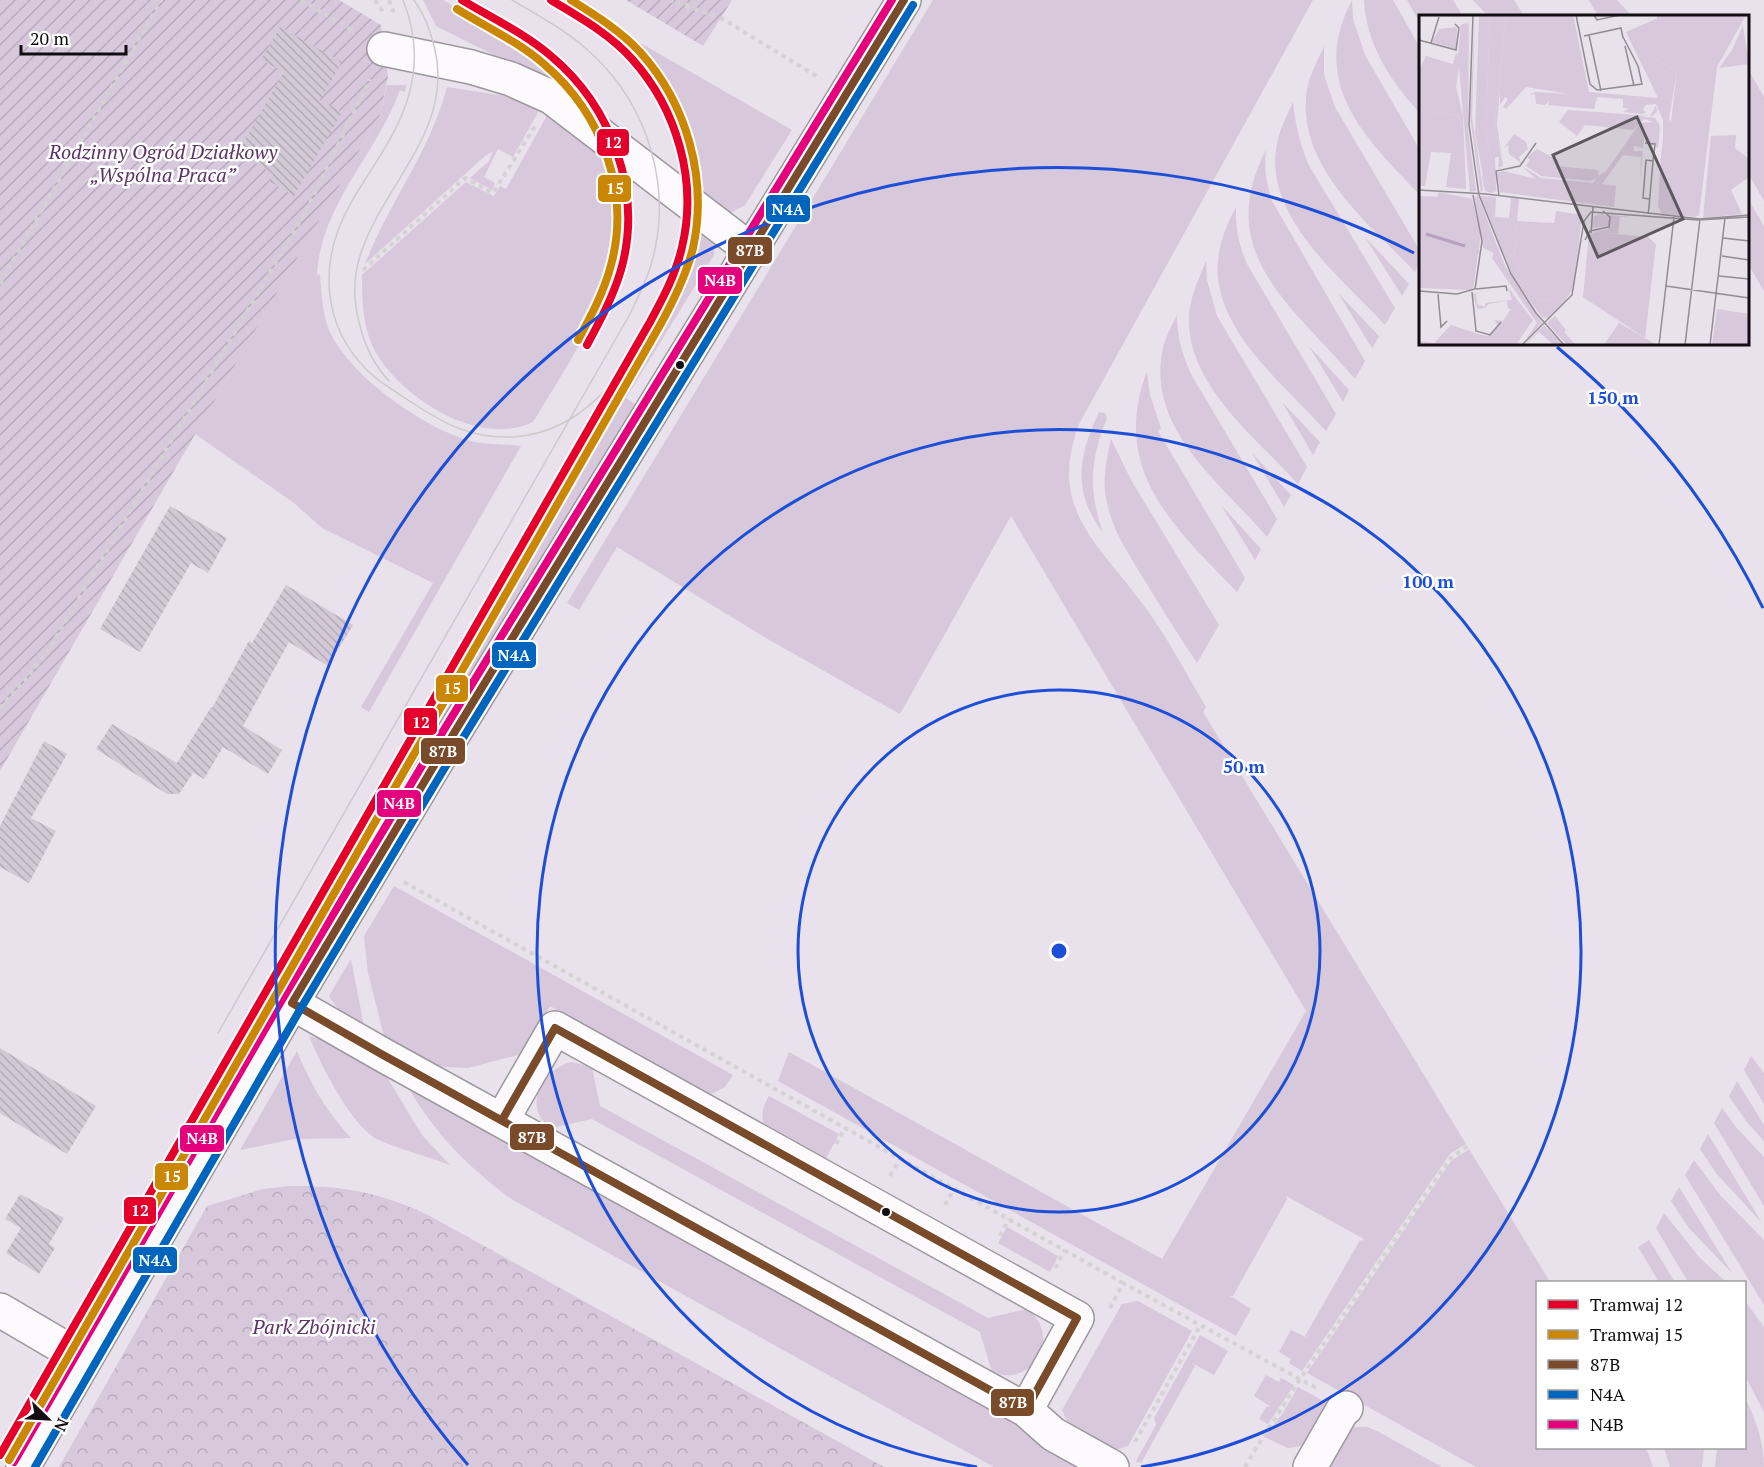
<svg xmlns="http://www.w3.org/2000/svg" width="1764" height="1467" viewBox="0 0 1764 1467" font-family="'PT Serif',serif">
<defs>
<pattern id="forest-crowns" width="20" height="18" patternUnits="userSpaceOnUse" patternTransform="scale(1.5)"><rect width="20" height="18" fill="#d7c8db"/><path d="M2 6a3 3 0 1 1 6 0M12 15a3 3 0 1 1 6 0" fill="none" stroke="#b8abbb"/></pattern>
<pattern id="garden-furrows" width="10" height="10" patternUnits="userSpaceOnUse" patternTransform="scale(1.5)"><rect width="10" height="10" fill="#d7c8db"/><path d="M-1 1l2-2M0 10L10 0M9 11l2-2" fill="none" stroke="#b8abbb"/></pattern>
<pattern id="building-back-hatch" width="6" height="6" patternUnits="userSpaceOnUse" patternTransform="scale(1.5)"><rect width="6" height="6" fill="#d3c9d6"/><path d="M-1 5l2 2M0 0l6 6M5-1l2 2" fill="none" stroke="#b4abb7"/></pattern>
</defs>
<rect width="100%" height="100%" fill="#e9e1eb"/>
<path fill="#d7c8db" d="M 423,0 L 443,0 L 528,50 L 568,83 L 579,96 L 584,106 L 562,89 L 436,26 Z
M 933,0 L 1313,0 L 1079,424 C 1048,508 1096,541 1141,602 C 1166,634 1185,672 1206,707 L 1203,712 L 1466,1144 L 1451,1153 L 1447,1158 L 1302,1371 L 1289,1363 L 1291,1359 L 1279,1352 L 1291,1330 L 1308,1338 L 1305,1336 L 1360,1240 L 1362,1241 L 1364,1239 L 1286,1196 L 1287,1199 L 1233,1296 L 1230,1296 L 1251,1309 L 1236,1336 L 778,1081 L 789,1052 L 1162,1259 L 1306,1011 L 1011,516 L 900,714 L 766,638 L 617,547 L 579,610 L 567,603 Z
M 1352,0 L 1353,19 L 1365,55 L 1420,150 L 1420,195 C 1365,138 1308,84 1352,0 Z
M 1364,0 L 1393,0 L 1420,48 L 1420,113 C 1391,82 1366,44 1364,0 Z
M 1407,0 L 1453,0 L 1463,16 L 1420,16 L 1420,23 Z
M 1473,0 L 1514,0 L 1524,16 L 1488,16 Z
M 1589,0 L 1617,0 L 1632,16 L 1598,16 Z
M 583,12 L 597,18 L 792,130 L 745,205 L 725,216 L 694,192 C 691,108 651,57 583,12 Z
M 1324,46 L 1324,75 L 1335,107 L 1420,251 L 1420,262 L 1415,272 C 1368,222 1295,166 1307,89 C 1310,74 1318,60 1324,46 Z
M 1748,69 L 1764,97 L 1764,201 L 1748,173 Z
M 387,85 L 406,85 L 405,92 L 400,90 C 377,154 321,204 317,274 L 320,275 C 322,296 322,319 333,338 C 357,381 428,431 475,442 C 491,445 506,444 521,446 L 369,712 L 361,707 L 433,583 L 322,528 L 294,503 L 195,434 L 380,115 Z
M 447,87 L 519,98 L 542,105 L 513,157 L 498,149 L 484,177 L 495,183 L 492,190 L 470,178 L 489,161 L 493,151 L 485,156 L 365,264 C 389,202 430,152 447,87 Z
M 1293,102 C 1295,124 1300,143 1308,164 L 1395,308 L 1385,325 C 1343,279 1267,220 1276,150 C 1278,133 1286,117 1293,102 Z
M 550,110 C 563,120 576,130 590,140 C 596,145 604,149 608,154 C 616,163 617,182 618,194 C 626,281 576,351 533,422 C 481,447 406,401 378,356 C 363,332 362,303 362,275 L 466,182 L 494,196 L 500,186 L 506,189 Z
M 1266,150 C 1264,168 1266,183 1272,201 L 1365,361 L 1355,379 C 1295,307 1212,255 1266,150 Z
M 1748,199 L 1764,226 L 1764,291 L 1748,264 Z
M 1236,207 C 1235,228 1239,245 1247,264 L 1336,414 L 1326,431 C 1286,386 1211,328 1218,260 C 1220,241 1227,224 1236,207 Z
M 696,221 L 713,234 L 714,255 L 626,398 L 636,405 L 427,742 L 418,741 L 661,318 L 683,269 Z
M 1365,237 L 1409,284 L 1402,296 Z
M 1206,261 L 1207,280 L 1217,316 L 1307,467 L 1298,484 C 1258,440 1190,387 1189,323 C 1188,301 1198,281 1206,261 Z
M 1338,293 L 1379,336 L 1372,349 L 1372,348 Z
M 1177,315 C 1177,338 1182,355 1192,376 L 1277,519 L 1267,537 C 1223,485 1148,431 1162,353 C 1164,340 1171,327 1177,315 Z
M 1309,346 L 1349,390 L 1343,402 Z
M 1147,371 L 1150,395 L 1161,428 L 1158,431 L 1245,578 L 1237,592 C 1173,526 1110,470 1147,371 Z
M 1282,402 L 1320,442 L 1313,455 Z
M 1099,412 L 1105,413 L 1107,418 C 1090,459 1088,491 1103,533 C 1072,491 1078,457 1099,412 Z
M 1111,439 L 1131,480 L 1219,625 L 1197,663 C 1179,636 1162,609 1145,581 C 1130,556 1113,532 1107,503 C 1102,481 1106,461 1111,439 Z
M 1252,453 L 1291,495 L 1284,507 Z
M 1221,505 L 1261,549 L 1255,560 Z
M 394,886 L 733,1075 L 724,1088 L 708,1095 L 550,1006 L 522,1054 L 468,1068 L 446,1067 L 435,1065 L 384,1036 L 368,973 L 364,936 Z
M 351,959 L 364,1026 C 347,1016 339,1013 329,996 Z
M 309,1036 L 325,1041 L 385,1074 L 422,1135 L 450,1165 C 427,1156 401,1150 379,1140 C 352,1128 320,1063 309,1036 Z
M 297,1051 C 310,1084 327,1112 351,1138 L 294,1139 L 240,1150 Z
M 1751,1056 L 1764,1073 L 1764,1104 L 1744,1070 Z
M 571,1062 L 592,1067 L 600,1106 L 988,1318 L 1027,1309 C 1063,1335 1033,1389 992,1372 L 980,1332 L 592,1119 L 551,1128 C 522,1108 541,1070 571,1062 Z
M 1737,1081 L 1764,1125 L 1764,1141 L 1746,1121 L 1729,1096 Z
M 408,1087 L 1095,1467 L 994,1467 L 513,1200 C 469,1168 436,1135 408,1087 Z
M 769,1096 L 839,1134 L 825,1160 L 765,1127 C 760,1114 763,1107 769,1096 Z
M 1722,1108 L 1736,1127 L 1764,1157 L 1764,1206 L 1714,1123 Z
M 1708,1134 L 1762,1223 L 1716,1173 L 1700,1149 Z
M 1469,1149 L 1550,1282 L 1538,1282 L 1538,1448 L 1646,1448 L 1653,1467 L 1476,1467 L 1307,1373 L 1451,1161 Z
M 1694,1160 L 1720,1195 L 1764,1240 L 1764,1305 L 1685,1175 Z
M 1679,1187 L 1732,1273 L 1689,1228 L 1671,1201 Z
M 1664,1213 L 1699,1257 L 1726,1282 L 1688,1282 L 1656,1228 Z
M 1007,1227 L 1058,1256 L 1050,1272 L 998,1243 Z
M 1649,1240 L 1675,1282 L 1659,1282 L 1638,1247 Z
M 1138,1301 L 1192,1331 L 1128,1446 L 1116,1450 L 1067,1421 L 1062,1410 L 1122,1304 Z
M 1745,1301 L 1764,1327 L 1764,1412 L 1745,1376 Z
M 1200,1335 L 1228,1351 L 1214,1375 L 1192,1363 L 1195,1366 L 1141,1463 L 1138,1462 L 1137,1463 L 1136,1461 L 1156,1425 L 1154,1418 Z
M 1266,1375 L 1279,1382 L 1281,1378 L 1294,1385 L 1268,1424 L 1259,1419 L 1267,1406 L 1269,1407 L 1270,1406 L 1254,1396 Z
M 1298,1387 L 1334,1407 L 1307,1445 L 1288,1448 L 1264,1437 L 1283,1413 Z
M 1745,1398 C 1756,1420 1764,1442 1764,1467 L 1715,1467 L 1717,1448 L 1744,1448 Z
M 1355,1427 L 1367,1427 L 1377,1431 L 1442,1467 L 1320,1467 L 1346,1429 Z
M 1664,1448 L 1704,1448 L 1702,1467 L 1670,1467 Z"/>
<path fill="url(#forest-crowns)" d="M 290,1186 C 341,1185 382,1193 428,1215 L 884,1467 L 59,1467 L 207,1206 L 263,1189 Z"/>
<path fill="url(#garden-furrows)" d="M 0,0 L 339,0 L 381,25 L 388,77 L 380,115 L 0,771 Z
M 626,0 L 732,0 L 703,46 Z"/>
<path fill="url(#building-back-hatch)" d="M 280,27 L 342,62 L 320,100 L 342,112 L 294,196 L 269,181 L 273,174 L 238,152 L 284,72 L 261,60 Z
M 170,506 L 227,538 L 208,573 L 191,563 L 140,652 L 100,629 Z
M 286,585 L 353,625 L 328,666 L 289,642 L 243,726 L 282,750 L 268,774 L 223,747 L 204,779 L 182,766 L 193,773 L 179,794 L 167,794 L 96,749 L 112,724 L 177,763 L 211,707 L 212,708 L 249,641 L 252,643 Z
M 44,741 L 67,754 L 31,818 L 56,831 L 29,883 L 0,867 L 0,826 Z
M 0,1048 L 96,1106 L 67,1154 L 0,1113 Z
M 20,1194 L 64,1218 L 49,1244 L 55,1248 L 39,1274 L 6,1253 L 21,1228 L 5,1219 Z"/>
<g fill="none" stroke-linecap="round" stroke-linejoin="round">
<defs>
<path id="minor" d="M 384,49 L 471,67 L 511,79 L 551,97 L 751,250
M 292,1003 L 383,1055 L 1026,1410 L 1077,1318 L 555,1028 L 502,1120
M 0,1310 L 85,1360
M 1026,1410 L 1053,1434 L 1112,1467
M 23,1467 L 292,1003 L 435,764 L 904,0
M 1310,1467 L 1342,1411 L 1346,1408"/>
</defs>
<use href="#minor" stroke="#9d979e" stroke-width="36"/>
<path stroke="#d4d2d4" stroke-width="4" stroke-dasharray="4.5 4.5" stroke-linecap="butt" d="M 301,0 L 355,32
M 375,0 L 385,15
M 389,0 L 395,16
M 669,0 L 721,18 L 818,77
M 686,7 L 689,0
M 363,270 L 465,178 L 493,193 L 535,126
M 0,284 L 161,0
M 0,708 L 45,656 L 306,211 L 370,79
M 404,882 L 1123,1283
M 836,1144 L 845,1128
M 890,1176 L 900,1159
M 945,1205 L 954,1189
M 1000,1236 L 1009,1219
M 1055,1268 L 1065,1250
M 1110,1308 L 1123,1283 L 1318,1389
M 1135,1442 L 1200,1326
M 1245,1467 C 1262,1437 1282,1409 1300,1379 L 1449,1160 L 1467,1146"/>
<use href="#minor" stroke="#fcfafc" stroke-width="33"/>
<path stroke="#cccacc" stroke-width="1.5" d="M 403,0 C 416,32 418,65 408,98 C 397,135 371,168 352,201 C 319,257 319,324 369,372 C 378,381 390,388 402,396 C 442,423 473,442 523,436 C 566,430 597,404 622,370
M 389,381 C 375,366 365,346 360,326 C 353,301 353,274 362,250 C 386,182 453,128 435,50 C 431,32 425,15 414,0
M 218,1033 L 630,314 C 637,299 645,284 650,268 C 674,192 650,108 592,54 C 569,32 539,16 512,0"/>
<defs>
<path id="bus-1" d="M 292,1003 L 383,1055 L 1026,1410 L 1077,1318 L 555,1028 L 502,1120
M 292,1003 L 435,764 L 904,0"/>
<path id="bus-2" d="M 35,1467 L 301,1008 L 444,769 L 913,5"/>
<path id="bus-3" d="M 14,1462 L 283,998 L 426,759 L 892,0"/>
</defs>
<use href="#bus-1" stroke="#fff" stroke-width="12"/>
<use href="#bus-2" stroke="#fff" stroke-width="12"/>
<use href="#bus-3" stroke="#fff" stroke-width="12"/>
<use href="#bus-1" stroke="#7a4b2a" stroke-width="8"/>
<use href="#bus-2" stroke="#0065bd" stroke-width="8"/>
<use href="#bus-3" stroke="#e5007d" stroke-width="8"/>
<defs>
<path id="tram-1" d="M 462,0 C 492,18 524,33 551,56 C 612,107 643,192 621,270 C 613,297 600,321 587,345
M 0,1455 L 650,322 C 663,298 676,274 682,247 C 698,181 677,109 632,59 C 610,34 579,17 551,0"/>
<path id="tram-2" d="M 457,9 C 486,27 519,42 545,65 C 602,114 631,192 611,265 C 604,292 591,316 578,340
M 9,1460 L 659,327 C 673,302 686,276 693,248 C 708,179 687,104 640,52 C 621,31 595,15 571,0"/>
</defs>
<use href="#tram-1" stroke="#fff" stroke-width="12"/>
<use href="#tram-2" stroke="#fff" stroke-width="12"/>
<use href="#tram-1" stroke="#e4002b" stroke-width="8"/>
<use href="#tram-2" stroke="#c98704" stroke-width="8"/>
</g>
<g fill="none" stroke="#1d4ed8" stroke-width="3">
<circle cx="1059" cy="951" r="261"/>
<path d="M977 1467A522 522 0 1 1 1141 1467"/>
<path d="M468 1465A783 783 0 0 1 1414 253M1557 347A783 783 0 0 1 1763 608"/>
</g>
<g fill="#120d13" stroke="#fff" stroke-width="2">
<circle cx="680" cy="365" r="5"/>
<circle cx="886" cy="1212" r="5"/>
</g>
<g text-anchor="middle" stroke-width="5" stroke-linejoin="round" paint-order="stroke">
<g font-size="20" font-style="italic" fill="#5e3468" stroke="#fff">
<text x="163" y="159">Rodzinny Ogród Działkowy<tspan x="163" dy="23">„Wspólna Praca”</tspan></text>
<text x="314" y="1334">Park Zbójnicki</text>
</g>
</g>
<g transform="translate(1419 15)">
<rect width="330" height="330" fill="#e9e1eb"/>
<path d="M 50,0 L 49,113 L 57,176 L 51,177 L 39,41 L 42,9 L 50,8 ZM 56,0 L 53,102 L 64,174 L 62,178 L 51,102 ZM 87,0 L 154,0 L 170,77 L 239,83 L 207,17 L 237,4 L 240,7 L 235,44 L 258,56 L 244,139 L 244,105 L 237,89 L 227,90 L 224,94 L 227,98 L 223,99 L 204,97 L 210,93 L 204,93 L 204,84 L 178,82 L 175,94 L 129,90 L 131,85 L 126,90 L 117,89 L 116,79 L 111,80 L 116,77 L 151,79 L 107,72 L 87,94 L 84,92 L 89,84 L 86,82 L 81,90 L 81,74 L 78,109 L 83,144 L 76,110 ZM 324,11 L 330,49 L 300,53 L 313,35 ZM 237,91 L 238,96 L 234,101 L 221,101 L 236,103 L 241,111 L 239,133 L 226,127 L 227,111 L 224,133 L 215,131 L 215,136 L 224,136 L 221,169 L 222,142 L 204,140 L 183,169 L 197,171 L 195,192 L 81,177 L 78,158 L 84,156 L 117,164 L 103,151 L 122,163 L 174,168 L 178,163 L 171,166 L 122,161 L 107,151 L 111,145 L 108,142 L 118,134 L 140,146 L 138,151 L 179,155 L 174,163 L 180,155 L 179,161 L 187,156 L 221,108 L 235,107 L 225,104 L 214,115 L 166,110 L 158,121 L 140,107 L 149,95 L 231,101 ZM 95,119 L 107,127 L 109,134 L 100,142 L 102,148 L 90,139 L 89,130 L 85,133 ZM 317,120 L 316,133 L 330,144 L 330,162 L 312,175 L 323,199 L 284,203 L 292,121 ZM 20,177 L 53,184 L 61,218 L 60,239 L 46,233 L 18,181 ZM 59,181 L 86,251 L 123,308 L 103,330 L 118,308 L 73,243 L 75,238 L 64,233 L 56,182 ZM 61,181 L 77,182 L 76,202 L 90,203 L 92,183 L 100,184 L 95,244 L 117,284 L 145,288 L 129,303 L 123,302 L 96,266 ZM 182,199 L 191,201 L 190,211 L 172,213 L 175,201 ZM 191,200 L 210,202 L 201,202 L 199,219 L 174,217 L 189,214 ZM 89,272 L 100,287 L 72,323 L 63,320 L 69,321 L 83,307 L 78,309 L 75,305 L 84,306 L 92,294 L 89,294 L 88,286 L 70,289 L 66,293 L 58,294 L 54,279 L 64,276 L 57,279 L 58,289 L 66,292 L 66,288 L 93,285 ZM 136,301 L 147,315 L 145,317 L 157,330 L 148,330 L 128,308 ZM 200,308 L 238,330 L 185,330 ZM 125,310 L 144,330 L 135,330 L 120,317 L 106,330 Z" fill="#d7c8db"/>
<path d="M 71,0 L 87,0 L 76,110 L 84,151 L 79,152 L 80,142 L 76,142 L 77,176 L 73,178 L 66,176 L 63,163 L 64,160 L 65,167 L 75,168 L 67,111 ZM 238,0 L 327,0 L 298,52 L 280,200 L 276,202 L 243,199 L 239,191 L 242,139 L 248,100 L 252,107 L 258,56 L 235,44 ZM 20,14 L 38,12 L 37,34 L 13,27 ZM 37,37 L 41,46 L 37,72 L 44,101 L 0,96 L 0,55 L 7,41 L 34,49 Z" fill="#d7c8db"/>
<path d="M 60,0 L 71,0 L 67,111 L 75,168 L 65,167 L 56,118 ZM 0,96 L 44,101 L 47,174 L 27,172 L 32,138 L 12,137 L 6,171 L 0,171 ZM 0,181 L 51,183 L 46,233 L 59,238 L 54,275 L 0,273 ZM 137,196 L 163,200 L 155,272 L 145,288 L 117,284 L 95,244 L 98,206 L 135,208 ZM 176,217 L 229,222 L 237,229 L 226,323 L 164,282 L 170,219 ZM 100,287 L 114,305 L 97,330 L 0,330 L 0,326 L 15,328 L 32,310 L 72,323 ZM 298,294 L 330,299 L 330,330 L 293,330 Z" fill="#d7c8db"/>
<path fill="none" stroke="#b8a0be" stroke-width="3" d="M 7,219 L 46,231"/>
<path fill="none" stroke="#938c95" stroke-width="1.5" d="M 13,0 L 31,0M 54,0 L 50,110 L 60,180 L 92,259 L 117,298 L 145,330M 157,0 L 171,69 L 178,75 L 223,69 L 219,51 L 204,22M 175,0 L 178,5 L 201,0M 170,20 L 182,76M 165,21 L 202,13 L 204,23M 0,25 L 37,35 L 40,13 L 36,9M 12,28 L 20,2M 206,31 L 215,71M 226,128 L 236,129 L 234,146M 0,175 L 67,179 L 281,204 L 330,200M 80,181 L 77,156 L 101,151 L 117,128M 229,199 L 230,192 L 234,146 L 227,145 L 224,183 L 231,184M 172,218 L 174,192M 304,223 L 330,226M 166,225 L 171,216 L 190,212 L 191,202 L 184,196M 303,241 L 330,245M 300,261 L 330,264M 247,271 L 330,283M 57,274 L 87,271 L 88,276M 0,276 L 38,279 L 56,274 L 63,226 L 54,180M 53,277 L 57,316 L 71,320 L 82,307M 19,279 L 22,312 L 28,306M 103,330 L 153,280 L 165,206 L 172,197 L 279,205 L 330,202M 240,330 L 255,202M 266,330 L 281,204M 291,330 L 306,203"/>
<path fill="#5d575f" fill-opacity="0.15" stroke="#5d575f" stroke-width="3" d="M 218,102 L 264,204 L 179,242 L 134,140 Z"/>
<rect width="330" height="330" fill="none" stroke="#120d13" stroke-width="3"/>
</g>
<circle cx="1059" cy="951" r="9" fill="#1d4ed8" stroke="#fff" stroke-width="3"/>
<g font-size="18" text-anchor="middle" font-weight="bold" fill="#1d4ed8" stroke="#fff" stroke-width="5" stroke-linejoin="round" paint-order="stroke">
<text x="1613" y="404">150 m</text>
<text x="1428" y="588">100 m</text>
<text x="1244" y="773">50 m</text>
</g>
<g stroke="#fff" stroke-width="2">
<rect x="596" y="128" width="34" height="29" rx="6" fill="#e4002b"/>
<rect x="597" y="174" width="35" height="29" rx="6" fill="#c98704"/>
<rect x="765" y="194" width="46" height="29" rx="6" fill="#0065bd"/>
<rect x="727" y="236" width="46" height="29" rx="6" fill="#7a4b2a"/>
<rect x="697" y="266" width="46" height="29" rx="6" fill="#e5007d"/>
<rect x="491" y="641" width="46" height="28" rx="6" fill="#0065bd"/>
<rect x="435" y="674" width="34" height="29" rx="6" fill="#c98704"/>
<rect x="403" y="707" width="35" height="29" rx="6" fill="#e4002b"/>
<rect x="420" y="737" width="46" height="28" rx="6" fill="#7a4b2a"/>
<rect x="376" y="789" width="46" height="29" rx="6" fill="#e5007d"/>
<rect x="509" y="1123" width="46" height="28" rx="6" fill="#7a4b2a"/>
<rect x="179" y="1124" width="46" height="29" rx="6" fill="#e5007d"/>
<rect x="154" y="1162" width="35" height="29" rx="6" fill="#c98704"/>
<rect x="123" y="1196" width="34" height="29" rx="6" fill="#e4002b"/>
<rect x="132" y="1246" width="46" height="28" rx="6" fill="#0065bd"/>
<rect x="990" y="1388" width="45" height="29" rx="6" fill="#7a4b2a"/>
</g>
<g font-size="16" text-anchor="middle" font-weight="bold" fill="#fff">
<text x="613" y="148">12</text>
<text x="615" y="194">15</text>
<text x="788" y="215">N4A</text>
<text x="750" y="256">87B</text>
<text x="720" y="286">N4B</text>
<text x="514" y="661">N4A</text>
<text x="452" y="694">15</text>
<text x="421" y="728">12</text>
<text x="443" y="757">87B</text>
<text x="399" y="809">N4B</text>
<text x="532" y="1143">87B</text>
<text x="202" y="1144">N4B</text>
<text x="172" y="1182">15</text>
<text x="140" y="1216">12</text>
<text x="155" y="1266">N4A</text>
<text x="1013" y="1408">87B</text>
</g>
<rect x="1536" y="1281" width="210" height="168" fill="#ffffff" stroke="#a09ea1" stroke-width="1.5"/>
<rect x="1548" y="1300" width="30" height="9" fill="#e4002b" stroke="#a09ea1" stroke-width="1.5"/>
<text x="1590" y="1311" font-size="18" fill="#120d13">Tramwaj 12</text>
<rect x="1548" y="1330" width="30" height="9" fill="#c98704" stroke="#a09ea1" stroke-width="1.5"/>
<text x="1590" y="1341" font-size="18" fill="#120d13">Tramwaj 15</text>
<rect x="1548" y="1360" width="30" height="9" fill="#7a4b2a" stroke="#a09ea1" stroke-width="1.5"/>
<text x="1590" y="1371" font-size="18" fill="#120d13">87B</text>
<rect x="1548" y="1390" width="30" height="9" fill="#0065bd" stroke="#a09ea1" stroke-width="1.5"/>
<text x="1590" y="1401" font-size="18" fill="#120d13">N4A</text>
<rect x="1548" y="1420" width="30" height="9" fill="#e5007d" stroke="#a09ea1" stroke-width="1.5"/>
<text x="1590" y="1431" font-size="18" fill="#120d13">N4B</text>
<g transform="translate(48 1419) rotate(114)" stroke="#ffffff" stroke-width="4.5" paint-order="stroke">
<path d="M0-4.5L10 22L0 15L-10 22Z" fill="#120d13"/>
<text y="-9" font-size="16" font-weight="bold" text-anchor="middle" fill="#120d13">N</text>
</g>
<path d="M21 45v9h105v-9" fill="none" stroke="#120d13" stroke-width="3"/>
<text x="30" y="45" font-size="18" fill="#120d13" stroke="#ffffff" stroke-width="4.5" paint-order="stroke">20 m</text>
</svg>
